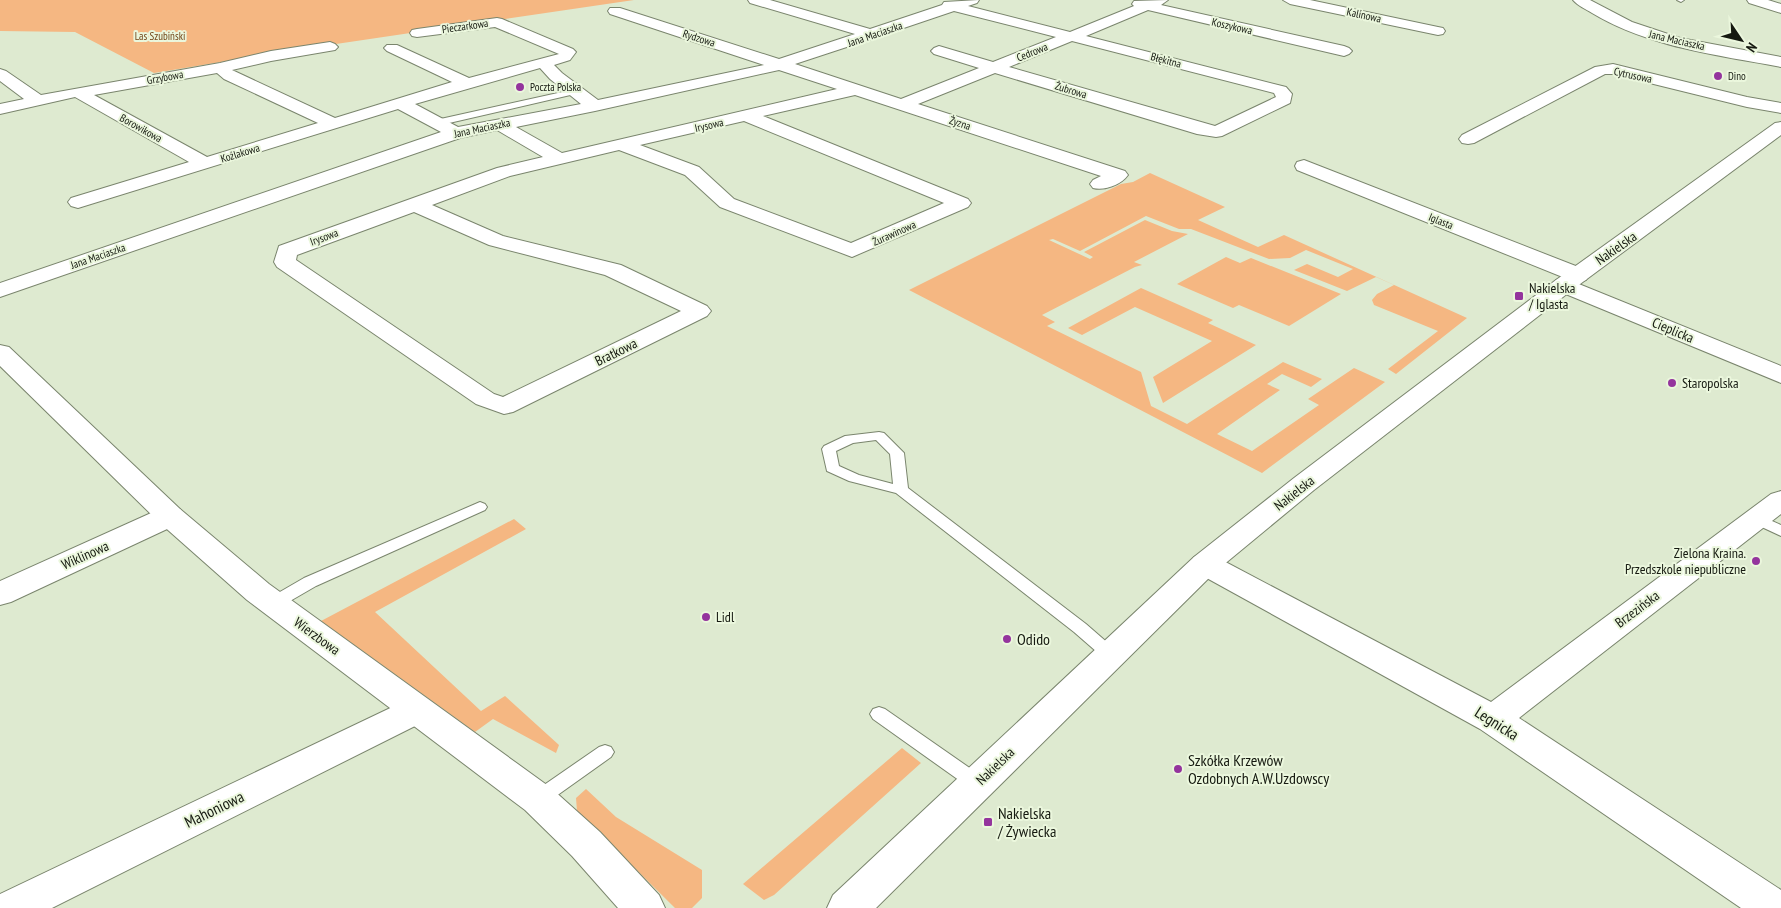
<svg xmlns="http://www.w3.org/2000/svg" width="1781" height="908" viewBox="0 0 1781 908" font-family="'PT Sans Narrow',sans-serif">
<rect width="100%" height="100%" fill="#deead0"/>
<path fill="#f5b782" d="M 0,0 L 634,0 L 282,52 L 154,73 L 75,32 L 0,31 Z
M 1150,173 L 1225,207 L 1198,220 L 1258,247 L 1284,235 L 1467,318 L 1396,374 L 1388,369 L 1438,331 L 1374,305 L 1372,300 L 1377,294 L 1394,285 L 1376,277 L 1347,291 L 1294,270 L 1307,264 L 1338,277 L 1353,269 L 1306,250 L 1290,258 L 1269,259 L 1191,229 L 1179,229 L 1146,216 L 1080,251 L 1053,239 L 1049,240 L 1090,259 L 1093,257 L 1084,252 L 1145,220 L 1172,231 L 1188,234 L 1134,262 L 1142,265 L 1135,267 L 1042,315 L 1055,322 L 1047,326 L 1141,372 L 1151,406 L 1187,424 L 1283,362 L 1322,379 L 1311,387 L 1282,374 L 1267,384 L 1280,390 L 1217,434 L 1252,451 L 1319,405 L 1308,399 L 1354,368 L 1385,382 L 1262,473 L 909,290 L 1121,184 L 1133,182 Z
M 1226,257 L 1240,263 L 1251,258 L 1341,294 L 1289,326 L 1239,305 L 1233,308 L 1177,284 Z
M 1141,288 L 1213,320 L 1208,323 L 1256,345 L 1163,403 L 1153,377 L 1212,341 L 1135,307 L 1082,335 L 1068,328 Z
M 514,519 L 526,529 L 375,612 L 481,711 L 505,696 L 559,745 L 556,753 L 493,719 L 475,732 L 321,621 Z
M 902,748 L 921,763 L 774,895 L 764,900 L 743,884 Z
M 586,789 L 616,817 L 702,870 L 702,898 L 692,908 L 675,908 L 577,811 L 576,798 Z"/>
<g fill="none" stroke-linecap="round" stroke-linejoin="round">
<defs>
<path id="lane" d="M 1677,0 L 1684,0 L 1681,2 Z
M 576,89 L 580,91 L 579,93 L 436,126 L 432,123 L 436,120 Z
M 879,432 L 884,433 L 904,453 L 908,488 L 1086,624 L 1117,651 L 1119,655 L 1117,659 L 1111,661 L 1105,659 L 1074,632 L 896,493 L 849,481 L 827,471 L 822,449 L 824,446 L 845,436 ZM 876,440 L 890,454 L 893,484 L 859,475 L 839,466 L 836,451 L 853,443 Z
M 480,502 L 485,504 L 487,507 L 485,510 L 316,586 L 278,608 L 272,609 L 266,608 L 264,604 L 266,600 L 304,578 Z
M 1756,514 L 1781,525 L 1781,536 L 1751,522 L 1749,519 L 1751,516 Z
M 879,707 L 885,709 L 984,778 L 986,783 L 984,788 L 977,791 L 970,788 L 873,719 L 870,714 L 873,709 Z
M 605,745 L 611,747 L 614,752 L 611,757 L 545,804 L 538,807 L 531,804 L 529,799 L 531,794 L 599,747 Z"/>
<path id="street" d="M 748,0 L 770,0 L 870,29 L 942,5 L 944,2 L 979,0 L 977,3 L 968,6 L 1070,32 L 1134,6 L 1132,4 L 1134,1 L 1168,0 L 1161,5 L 1344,46 L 1349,48 L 1352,51 L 1349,54 L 1344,56 L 1148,10 L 1086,36 L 1286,87 L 1292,94 L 1290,103 L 1222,136 L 1216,137 L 1197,134 L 995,73 L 918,104 L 1125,171 L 1128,175 C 1121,185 1104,191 1093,188 L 1090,184 L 1093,180 L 1101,176 L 855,95 L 763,116 L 968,199 L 971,203 L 968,207 L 852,257 L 720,207 L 685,175 L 619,150 L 510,176 L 432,205 L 503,236 L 621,265 L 707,306 L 711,311 L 707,316 L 513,412 L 504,414 L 476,404 L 277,267 L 274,262 L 279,246 L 497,168 L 543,157 L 497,130 L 460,138 L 0,297 L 0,283 L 441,132 L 398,109 L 78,208 L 71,206 L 68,202 L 71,198 L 189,162 L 75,97 L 0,114 L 0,104 L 24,99 L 0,81 L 0,69 L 6,71 L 41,95 L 220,63 L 271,51 L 330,42 L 335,44 L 338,47 L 335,50 L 271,61 L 232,70 L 335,118 L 452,82 L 387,51 L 384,48 L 387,45 L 397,45 L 469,78 L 559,54 L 495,27 L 417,37 L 412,36 L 410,33 L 412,30 L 417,29 L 497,18 L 502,19 L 573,49 L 576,52 L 570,60 L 554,65 L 562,73 L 598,100 L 764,65 L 610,14 L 608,11 L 610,8 L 620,8 L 779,59 L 855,34 L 750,3 ZM 954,11 L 1056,37 L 993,62 L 939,46 L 934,48 L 931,51 L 934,54 L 979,68 L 901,99 L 795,64 L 871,39 L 878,38 L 880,36 ZM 1072,41 L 1274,93 L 1276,97 L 1215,126 L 1009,67 ZM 540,68 L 550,79 L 581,104 L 458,127 L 415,104 ZM 779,70 L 837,89 L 562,153 L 516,127 L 595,111 ZM 217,73 L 224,79 L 318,123 L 207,157 L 94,95 ZM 744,121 L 944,203 L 851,243 L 734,199 L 699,167 L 640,145 ZM 414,212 L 489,245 L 605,275 L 681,311 L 503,397 L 494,394 L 296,260 L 297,255 Z
M 1283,0 L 1310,0 L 1438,27 L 1443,28 L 1445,31 L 1443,34 L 1438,35 L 1290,4 Z
M 1573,0 L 1590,0 L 1632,22 L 1680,38 L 1781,57 L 1781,67 C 1718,55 1648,47 1592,13 C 1586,9 1578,6 1573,0 Z
M 1747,0 L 1768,0 L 1781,4 L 1781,13 L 1749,3 Z
M 1613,64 L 1747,97 L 1781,103 L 1781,113 L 1747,107 L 1613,74 L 1605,74 L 1474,143 L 1468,144 L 1462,143 L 1459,139 L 1462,135 L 1595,67 Z
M 1304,160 L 1586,270 L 1589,275 L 1586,280 L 1578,282 L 1570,280 L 1297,170 L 1295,166 L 1297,162 Z
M 1564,278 L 1781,366 L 1781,383 L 1556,290 L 1553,285 L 1556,280 Z
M 1781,491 L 1781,514 L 1519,718 L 1781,890 L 1781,908 L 1741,908 L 1480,729 L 1194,571 L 1190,564 L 1194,557 L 1205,554 L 1216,557 L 1491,702 L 1771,494 Z
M 170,507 L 180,509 L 185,516 L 180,523 L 11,602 L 0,605 L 0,581 L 160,509 Z
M 417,697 L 429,701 L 435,710 L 429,719 L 52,908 L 0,908 L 0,894 L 405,701 Z"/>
<path id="secondary" d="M 1781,122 L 1781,135 L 1572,290 L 1314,490 L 1216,571 L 876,908 L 827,908 L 833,895 L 1194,557 L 1294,478 L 1556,280 L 1775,123 Z
M 0,345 L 9,347 L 180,509 L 269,584 L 551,788 L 600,832 L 659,895 L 665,908 L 618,908 L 572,856 L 525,810 L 247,600 L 160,523 L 0,366 Z"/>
</defs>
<use href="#lane" stroke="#7a856d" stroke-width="2"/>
<use href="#street" stroke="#7a856d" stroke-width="2"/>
<use href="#secondary" stroke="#7a856d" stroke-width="2"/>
<use href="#lane" fill="#fff" fill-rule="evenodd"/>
<use href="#street" fill="#fff" fill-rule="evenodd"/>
<use href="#secondary" fill="#fff" fill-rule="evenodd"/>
</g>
<g fill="#94349d" stroke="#ebf7dd" stroke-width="2">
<circle cx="1718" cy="76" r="5"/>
<circle cx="520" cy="87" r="5"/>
<rect x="1514" y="291" width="10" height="10" rx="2.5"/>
<circle cx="1672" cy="383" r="5"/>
<circle cx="1756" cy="561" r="5"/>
<circle cx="706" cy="617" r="5"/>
<circle cx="1007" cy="639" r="5"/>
<circle cx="1178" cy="769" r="5"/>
<rect x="983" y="817" width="10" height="10" rx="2.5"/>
</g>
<g text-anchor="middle" stroke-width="4" stroke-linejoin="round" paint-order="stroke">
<g font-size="11" fill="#151910" stroke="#ebf7dd">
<text transform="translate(1364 15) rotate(12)" y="4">Kalinowa</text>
<text transform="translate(465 26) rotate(-8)" y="4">Pieczarkowa</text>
<text transform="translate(1232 26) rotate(13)" y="4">Koszykowa</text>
<text transform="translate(875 34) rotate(-19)" y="4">Jana Maciaszka</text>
<text transform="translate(699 38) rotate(18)" y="4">Rydzowa</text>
<text transform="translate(1677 40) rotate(13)" y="4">Jana Maciaszka</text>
<text transform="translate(1032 52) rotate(-22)" y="4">Cedrowa</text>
<text transform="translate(1166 60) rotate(15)" y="4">Błękitna</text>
<text transform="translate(1633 75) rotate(12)" y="4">Cytrusowa</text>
<text transform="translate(165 77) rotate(-10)" y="4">Grzybowa</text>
<text transform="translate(1071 90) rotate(17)" y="4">Żubrowa</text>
<text transform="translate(960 123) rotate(18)" y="4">Żyzna</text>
<text transform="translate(709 125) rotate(-13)" y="4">Irysowa</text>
<text transform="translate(141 128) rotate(29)" y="4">Borowikowa</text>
<text transform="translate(482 128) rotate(-12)" y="4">Jana Maciaszka</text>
<text transform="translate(240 153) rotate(-17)" y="4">Koźlakowa</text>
<text transform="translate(1441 221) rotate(22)" y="4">Iglasta</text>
<text transform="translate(894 233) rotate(-24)" y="4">Żurawinowa</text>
<text transform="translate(324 237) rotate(-20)" y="4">Irysowa</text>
<text transform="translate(98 256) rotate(-19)" y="4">Jana Maciaszka</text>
</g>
<g font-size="11" fill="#714518" stroke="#ebf7dd">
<text x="160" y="40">Las Szubiński</text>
</g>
<g font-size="11" fill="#151910" stroke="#ebf7dd" text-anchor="start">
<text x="1728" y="80">Dino</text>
<text x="530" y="91">Poczta Polska</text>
</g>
<g font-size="14" fill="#151910" stroke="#ebf7dd">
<text transform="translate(1616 248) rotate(-35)" y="5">Nakielska</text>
<text transform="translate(1673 330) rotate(23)" y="5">Cieplicka</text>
<text transform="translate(616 352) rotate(-26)" y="5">Bratkowa</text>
<text transform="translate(1294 493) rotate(-38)" y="5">Nakielska</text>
<text transform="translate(85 555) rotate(-24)" y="5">Wiklinowa</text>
<text transform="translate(1637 609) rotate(-37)" y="5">Brzezińska</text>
<text transform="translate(317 636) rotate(36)" y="5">Wierzbowa</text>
<text transform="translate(995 766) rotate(-44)" y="5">Nakielska</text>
</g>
<g font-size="14" fill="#151910" stroke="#ebf7dd" text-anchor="start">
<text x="1529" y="293">Nakielska<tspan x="1529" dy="16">/ Iglasta</tspan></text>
<text x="1682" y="388">Staropolska</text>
<text x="1746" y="558" text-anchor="end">Zielona Kraina.<tspan x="1746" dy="16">Przedszkole niepubliczne</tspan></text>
<text x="716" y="622">Lidl</text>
</g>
<g font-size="16" fill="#151910" stroke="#ebf7dd" text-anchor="start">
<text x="1017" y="645">Odido</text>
<text x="1188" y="766">Szkółka Krzewów<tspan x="1188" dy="18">Ozdobnych A.W.Uzdowscy</tspan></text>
<text x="998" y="819">Nakielska<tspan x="998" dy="18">/ Żywiecka</tspan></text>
</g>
<g font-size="16" fill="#151910" stroke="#ebf7dd">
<text transform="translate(1497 723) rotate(32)" y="6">Legnicka</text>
<text transform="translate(214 809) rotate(-26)" y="6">Mahoniowa</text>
</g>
</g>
<g transform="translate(1741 40) rotate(125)" stroke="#ebf7dd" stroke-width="4" paint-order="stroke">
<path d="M0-4L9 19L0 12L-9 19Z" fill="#151910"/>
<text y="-8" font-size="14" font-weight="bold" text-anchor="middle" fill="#151910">N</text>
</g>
</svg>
